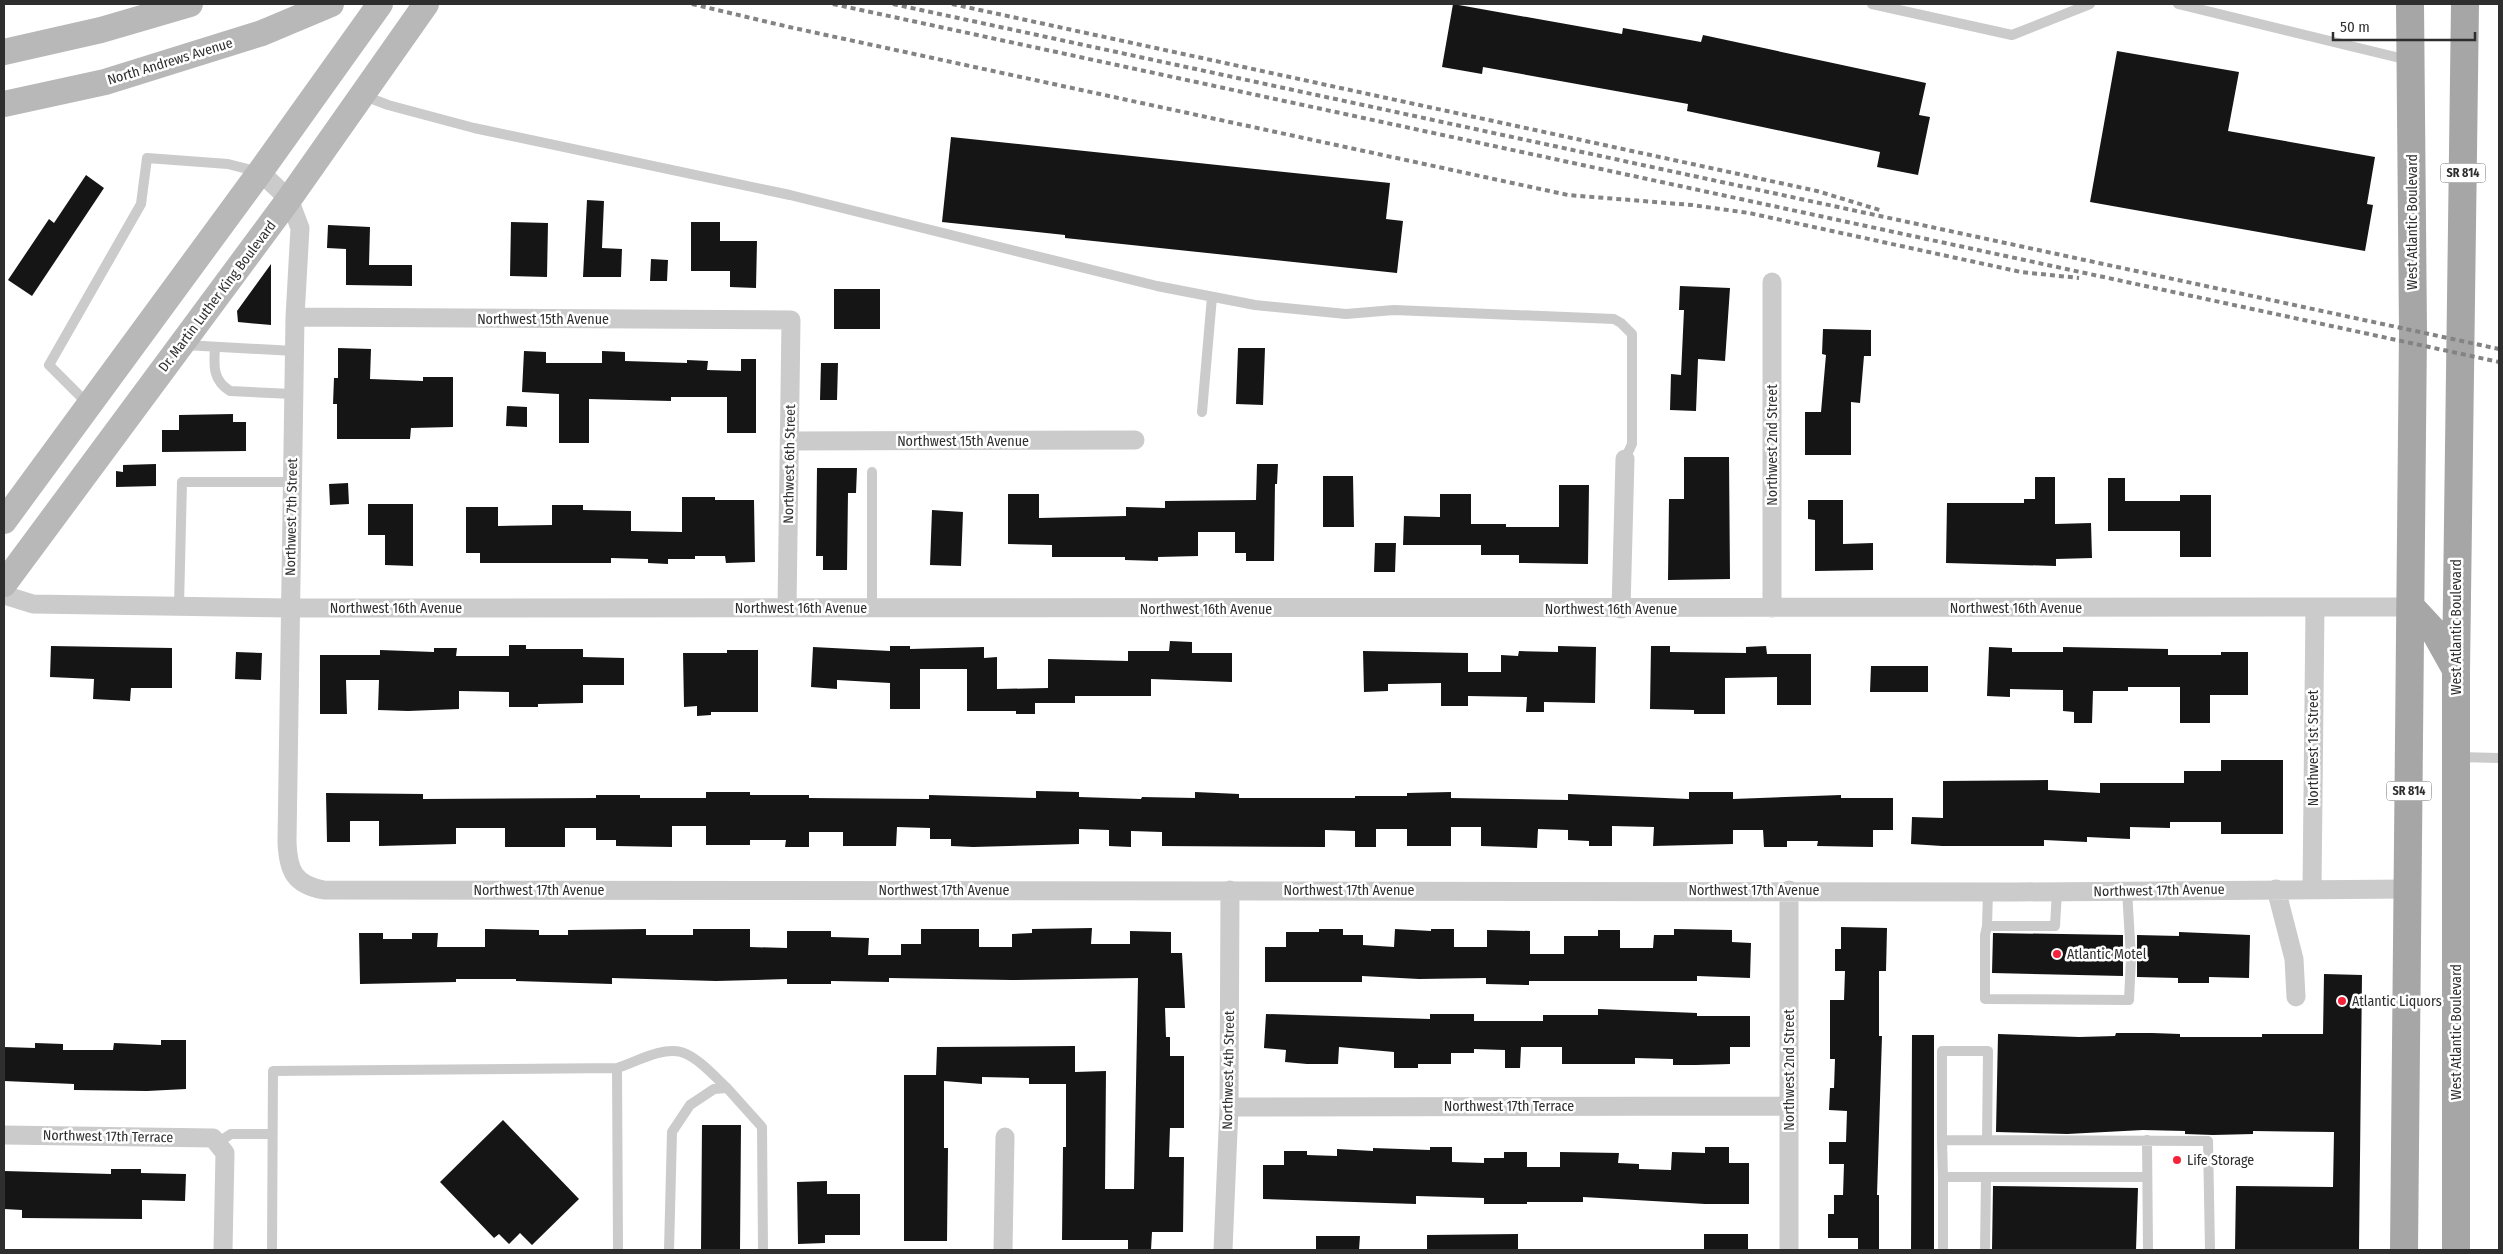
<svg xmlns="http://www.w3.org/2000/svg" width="2503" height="1254" viewBox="0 0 2503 1254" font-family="'Fira Sans Condensed',sans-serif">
<rect width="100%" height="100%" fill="#fff"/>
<path fill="#151515" d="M 1453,4 L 1622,34 L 1623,28 L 1701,42 L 1703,35 L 1926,83 L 1919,115 L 1930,117 L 1918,175 L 1877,167 L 1880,152 L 1687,111 L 1688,104 L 1483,67 L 1482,74 L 1442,67 Z
M 2117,51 L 2239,72 L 2228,131 L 2375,157 L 2367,204 L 2373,205 L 2365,251 L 2090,202 Z
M 951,137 L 1390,183 L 1386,219 L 1403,221 L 1397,273 L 1065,238 L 1065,235 L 942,222 Z
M 86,175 L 104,188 L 32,296 L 8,280 L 49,219 L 54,223 Z
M 587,200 L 604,201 L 602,248 L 622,249 L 621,277 L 583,277 Z
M 511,222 L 548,223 L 547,277 L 510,276 Z
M 691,222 L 720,222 L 720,241 L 757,241 L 756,288 L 730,287 L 730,271 L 691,271 Z
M 328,225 L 370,227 L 369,265 L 412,265 L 412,286 L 346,285 L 346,249 L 327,248 Z
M 651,259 L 668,260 L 667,281 L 650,281 Z
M 271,264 L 271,325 L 238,322 L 237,311 Z
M 1680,286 L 1730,288 L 1725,361 L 1698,359 L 1696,411 L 1670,410 L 1671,374 L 1681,375 L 1684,310 L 1679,310 Z
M 834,289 L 880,289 L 880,329 L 834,329 Z
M 1823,329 L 1871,330 L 1871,356 L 1864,356 L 1860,403 L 1851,402 L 1851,455 L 1805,455 L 1805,412 L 1821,412 L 1826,355 L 1822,354 Z
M 338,348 L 371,349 L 370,379 L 423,381 L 423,377 L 453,377 L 453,427 L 411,428 L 410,439 L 337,439 L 337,404 L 333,404 L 334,378 L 338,378 Z
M 1238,348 L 1265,348 L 1263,405 L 1236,404 Z
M 524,351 L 546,352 L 546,363 L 602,363 L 602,351 L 625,352 L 625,361 L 687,363 L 687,360 L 708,361 L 707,370 L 741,371 L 741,359 L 756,359 L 756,433 L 727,433 L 727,397 L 671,397 L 671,401 L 589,399 L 589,443 L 559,443 L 559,394 L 522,392 Z
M 821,363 L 838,363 L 837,400 L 820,400 Z
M 507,406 L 527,407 L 527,427 L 506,426 Z
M 233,414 L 233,422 L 246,422 L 246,451 L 162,452 L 162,430 L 179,430 L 179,415 Z
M 1684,457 L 1729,457 L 1730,579 L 1668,580 L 1669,499 L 1684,499 Z
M 156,464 L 156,486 L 116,487 L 116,471 L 123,472 L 123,465 Z
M 1257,464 L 1278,464 L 1277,484 L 1275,484 L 1274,561 L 1246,561 L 1246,553 L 1235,553 L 1235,532 L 1198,532 L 1198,556 L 1158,557 L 1158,561 L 1125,560 L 1125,557 L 1052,557 L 1052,545 L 1008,544 L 1008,494 L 1039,494 L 1039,518 L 1126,516 L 1126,507 L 1165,508 L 1165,501 L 1256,500 Z
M 817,468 L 857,468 L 856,493 L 848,493 L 847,570 L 823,570 L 823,556 L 816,556 Z
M 1323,476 L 1353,476 L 1354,527 L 1323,527 Z
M 2035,477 L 2055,477 L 2055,524 L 2091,523 L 2092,558 L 2056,559 L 2056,566 L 1946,563 L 1947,503 L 2024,503 L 2024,499 L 2035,499 Z
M 2108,478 L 2125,478 L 2125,501 L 2180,501 L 2180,495 L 2211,495 L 2211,557 L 2180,557 L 2180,531 L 2108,531 Z
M 348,483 L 349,504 L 330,505 L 329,484 Z
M 1559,485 L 1589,485 L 1588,564 L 1519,563 L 1519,555 L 1481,555 L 1481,545 L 1403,545 L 1404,516 L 1440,517 L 1440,494 L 1471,494 L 1471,524 L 1506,524 L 1506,527 L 1559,527 Z
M 682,497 L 715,497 L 715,500 L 754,500 L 755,562 L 726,563 L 725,556 L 695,556 L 695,559 L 668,559 L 668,564 L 648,563 L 648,559 L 611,558 L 611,563 L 480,563 L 480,553 L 466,553 L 466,507 L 498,507 L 498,526 L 552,525 L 552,505 L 583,505 L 583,510 L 631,511 L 631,531 L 682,532 Z
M 1808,500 L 1843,500 L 1843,544 L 1873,543 L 1873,570 L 1815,571 L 1815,520 L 1808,519 Z
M 368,504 L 413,504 L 413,566 L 385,565 L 385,535 L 368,535 Z
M 932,510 L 963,512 L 961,566 L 930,565 Z
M 1375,543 L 1396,543 L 1395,572 L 1374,572 Z
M 1170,641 L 1192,642 L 1192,653 L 1232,653 L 1232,682 L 1151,679 L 1151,696 L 1075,696 L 1075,703 L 1035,703 L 1035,714 L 1016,714 L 1016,711 L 967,711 L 967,669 L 920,669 L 920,709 L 890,709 L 890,683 L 837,680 L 837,689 L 811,687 L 813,647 L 890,651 L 890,646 L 910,646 L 910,649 L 984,647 L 984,658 L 997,657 L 997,689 L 1048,688 L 1048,659 L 1128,661 L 1128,651 L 1169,651 Z
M 509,645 L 526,645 L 526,649 L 583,649 L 583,657 L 624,658 L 624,685 L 583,685 L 583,703 L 538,704 L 538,707 L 509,707 L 509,692 L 459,691 L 459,709 L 408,711 L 378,710 L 379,680 L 346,680 L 347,714 L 320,714 L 320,655 L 380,655 L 380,650 L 434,652 L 434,648 L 457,648 L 456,656 L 509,656 Z
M 51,646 L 172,648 L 172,688 L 131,688 L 130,701 L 93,699 L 94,679 L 50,677 Z
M 1558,646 L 1596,647 L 1595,703 L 1544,702 L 1544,712 L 1526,712 L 1527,697 L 1468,696 L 1468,706 L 1441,706 L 1441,683 L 1388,684 L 1388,691 L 1364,692 L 1363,651 L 1468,653 L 1468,672 L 1501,672 L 1501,655 L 1518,656 L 1519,651 L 1558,652 Z
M 1651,646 L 1670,646 L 1670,652 L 1746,653 L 1746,647 L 1766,646 L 1767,654 L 1811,654 L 1811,705 L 1777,705 L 1777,677 L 1725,678 L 1725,714 L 1694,714 L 1694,710 L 1650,709 Z
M 1989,647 L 2012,648 L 2012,652 L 2063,652 L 2063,647 L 2168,649 L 2168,655 L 2221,655 L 2221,652 L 2248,652 L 2248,695 L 2210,695 L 2210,723 L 2180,723 L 2180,687 L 2128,687 L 2128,691 L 2093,691 L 2092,723 L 2074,723 L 2074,712 L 2063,711 L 2063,690 L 2010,689 L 2010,697 L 1987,696 Z
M 727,650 L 758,650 L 758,712 L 711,712 L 711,715 L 697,716 L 697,706 L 684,707 L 683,653 L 727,653 Z
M 236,652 L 262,653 L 261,680 L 235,679 Z
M 1871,666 L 1928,666 L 1928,692 L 1870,692 Z
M 2221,760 L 2283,760 L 2283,834 L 2221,834 L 2221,822 L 2170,822 L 2170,828 L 2130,827 L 2130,839 L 2087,837 L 2087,842 L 2044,840 L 2044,846 L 1942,846 L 1911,844 L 1912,817 L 1943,818 L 1943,781 L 2048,780 L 2048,790 L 2100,793 L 2100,783 L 2184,783 L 2184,771 L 2221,771 Z
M 1036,791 L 1079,792 L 1079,797 L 1141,799 L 1142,797 L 1195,798 L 1195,792 L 1239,794 L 1239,798 L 1355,798 L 1355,796 L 1407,796 L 1407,793 L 1451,792 L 1451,798 L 1568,800 L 1568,794 L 1689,799 L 1689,792 L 1733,792 L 1733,799 L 1841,795 L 1841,798 L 1893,798 L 1893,830 L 1873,830 L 1873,847 L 1817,846 L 1818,841 L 1787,841 L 1787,847 L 1764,847 L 1763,830 L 1733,830 L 1733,844 L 1653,846 L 1654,827 L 1612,826 L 1612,846 L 1589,846 L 1589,841 L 1568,840 L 1568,830 L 1538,829 L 1537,848 L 1481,846 L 1481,827 L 1451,827 L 1451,846 L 1407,846 L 1407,829 L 1376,829 L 1376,847 L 1355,847 L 1355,831 L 1325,830 L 1325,847 L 1162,846 L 1162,832 L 1131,831 L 1131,847 L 1109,846 L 1109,830 L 1079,829 L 1079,844 L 973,847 L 951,846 L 951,839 L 930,839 L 930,828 L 897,827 L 896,846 L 843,846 L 843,832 L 809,832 L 809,847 L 785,847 L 786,840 L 750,840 L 750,845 L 706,845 L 706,826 L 672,826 L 672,847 L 616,846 L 616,840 L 596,840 L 596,828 L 565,828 L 565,847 L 505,847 L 505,828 L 456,828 L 456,844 L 379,846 L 379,821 L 350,821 L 350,842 L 327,842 L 326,793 L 423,794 L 423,799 L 596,798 L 596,795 L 640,795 L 640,798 L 706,798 L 706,792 L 750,792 L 750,795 L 809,795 L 809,798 L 929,799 L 929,795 L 1036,798 Z
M 1841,927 L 1887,928 L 1886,971 L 1879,971 L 1879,1036 L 1882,1036 L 1877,1195 L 1879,1195 L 1879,1250 L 1858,1250 L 1858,1238 L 1828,1238 L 1828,1214 L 1834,1214 L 1834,1195 L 1843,1195 L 1844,1164 L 1829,1164 L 1829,1142 L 1846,1142 L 1847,1111 L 1829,1110 L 1830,1088 L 1834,1088 L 1835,1059 L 1830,1059 L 1830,1000 L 1844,1000 L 1845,971 L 1835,971 L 1835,949 L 1841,949 Z
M 1092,928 L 1091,944 L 1130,944 L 1130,931 L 1171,932 L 1171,953 L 1182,953 L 1185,1008 L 1165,1008 L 1166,1037 L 1170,1037 L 1170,1056 L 1184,1056 L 1184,1128 L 1170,1128 L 1169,1157 L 1184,1157 L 1183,1232 L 1152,1232 L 1151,1250 L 1128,1250 L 1128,1240 L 1062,1240 L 1063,1147 L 1066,1147 L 1066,1084 L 1029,1084 L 1029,1078 L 982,1077 L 982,1084 L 944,1081 L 944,1148 L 948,1148 L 947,1241 L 904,1241 L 904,1075 L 936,1075 L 937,1047 L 1075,1046 L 1075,1072 L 1106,1071 L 1105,1189 L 1134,1189 L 1138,978 L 1012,980 L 889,978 L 889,982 L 831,981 L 831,984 L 787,984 L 787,979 L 716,981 L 612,978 L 612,984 L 516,981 L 516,979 L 456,979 L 456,982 L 360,984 L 359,933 L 383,933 L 383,939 L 412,939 L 412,933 L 438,933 L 437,947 L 485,947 L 485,929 L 539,930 L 539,935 L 568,935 L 568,930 L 646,929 L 646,935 L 693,935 L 693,929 L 750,929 L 750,947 L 787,948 L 787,931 L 831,931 L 831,937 L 869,938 L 868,955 L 901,955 L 901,944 L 921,944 L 921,929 L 979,929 L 979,947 L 1012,947 L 1012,934 L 1032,933 L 1032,929 Z
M 1319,929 L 1343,929 L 1343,935 L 1363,935 L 1363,945 L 1394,947 L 1395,929 L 1431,931 L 1431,929 L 1454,929 L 1454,947 L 1487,947 L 1487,930 L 1530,931 L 1530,954 L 1564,954 L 1564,936 L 1598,936 L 1598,930 L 1620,930 L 1620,948 L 1653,948 L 1654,935 L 1674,935 L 1674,929 L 1732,930 L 1732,942 L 1751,943 L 1750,978 L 1697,976 L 1697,981 L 1529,981 L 1529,985 L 1486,984 L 1486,978 L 1419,979 L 1362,976 L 1362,982 L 1265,982 L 1265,947 L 1286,947 L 1286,932 L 1319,932 Z
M 2179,932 L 2250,935 L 2249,978 L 2209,977 L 2209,983 L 2178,983 L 2178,978 L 2137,977 L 2137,935 L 2179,936 Z
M 1993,933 L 2123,935 L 2123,976 L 1992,973 Z
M 2324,974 L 2362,975 L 2359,1250 L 2235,1250 L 2236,1186 L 2333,1187 L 2334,1132 L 2253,1131 L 2253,1134 L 2213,1135 L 2185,1134 L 2185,1131 L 2143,1130 L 2067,1134 L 1996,1132 L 1998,1034 L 2079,1037 L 2115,1036 L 2116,1033 L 2152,1033 L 2180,1034 L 2180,1037 L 2262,1037 L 2262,1034 L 2323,1034 Z
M 1598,1009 L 1697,1013 L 1697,1016 L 1750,1016 L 1750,1047 L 1730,1047 L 1730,1064 L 1696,1065 L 1673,1065 L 1673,1059 L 1635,1058 L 1635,1064 L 1562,1064 L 1562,1047 L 1521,1047 L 1520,1068 L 1505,1068 L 1505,1050 L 1474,1049 L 1474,1053 L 1451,1053 L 1451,1064 L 1418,1064 L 1418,1068 L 1394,1068 L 1394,1052 L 1339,1047 L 1338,1064 L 1307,1064 L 1285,1062 L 1286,1050 L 1264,1048 L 1266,1014 L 1430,1019 L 1430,1014 L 1474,1014 L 1474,1021 L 1543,1021 L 1543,1015 L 1598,1015 Z
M 1912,1035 L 1934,1035 L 1934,1250 L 1911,1250 Z
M 161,1040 L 186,1040 L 186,1089 L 147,1091 L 74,1090 L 74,1084 L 4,1081 L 4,1047 L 35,1048 L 35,1043 L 63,1044 L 63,1050 L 113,1050 L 114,1043 L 161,1045 Z
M 503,1120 L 579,1199 L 532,1245 L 520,1233 L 509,1244 L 499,1234 L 494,1238 L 440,1182 Z
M 702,1125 L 741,1125 L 740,1250 L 701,1250 Z
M 1430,1147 L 1452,1147 L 1452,1162 L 1484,1163 L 1484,1158 L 1504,1158 L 1504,1152 L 1527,1152 L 1527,1167 L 1560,1167 L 1560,1152 L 1619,1153 L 1618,1163 L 1639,1164 L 1639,1169 L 1671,1170 L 1672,1152 L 1705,1153 L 1705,1147 L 1729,1147 L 1729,1163 L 1749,1163 L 1749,1204 L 1705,1204 L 1583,1197 L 1583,1202 L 1527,1202 L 1527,1204 L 1484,1204 L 1484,1198 L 1416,1196 L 1416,1204 L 1263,1199 L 1263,1165 L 1284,1165 L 1284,1151 L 1307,1151 L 1307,1155 L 1337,1156 L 1337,1149 L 1373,1151 L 1373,1148 L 1430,1150 Z
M 111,1169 L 141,1169 L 141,1173 L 186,1174 L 185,1201 L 142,1200 L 142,1219 L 22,1218 L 22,1210 L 4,1209 L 4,1171 L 111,1174 Z
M 827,1181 L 827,1194 L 860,1194 L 860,1235 L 825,1235 L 825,1243 L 798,1244 L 797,1182 Z
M 1993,1186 L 2138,1188 L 2136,1250 L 1992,1250 Z
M 1518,1234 L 1518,1250 L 1427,1250 L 1427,1235 Z
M 1704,1234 L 1748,1234 L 1748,1250 L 1704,1250 Z
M 1316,1236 L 1360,1236 L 1359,1250 L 1316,1250 Z"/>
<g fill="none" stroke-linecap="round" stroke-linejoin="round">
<path stroke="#cbcbcb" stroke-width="10" d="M 1872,4 L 2012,35 L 2090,4
M 2178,4 L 2408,60
M 362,95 L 388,105 L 474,128 L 790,195 L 1157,286 L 1255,305 L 1346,314 L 1394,310 L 1614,319 L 1621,323 L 1632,334 L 1632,444 L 1625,459
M 185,345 L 294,351
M 215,347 C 214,365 212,380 230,391 L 293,394
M 88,404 L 49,365 L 141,204 L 147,158 L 228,164 L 259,172
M 1202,412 L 1212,297
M 179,606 L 182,482 L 291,482
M 872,608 L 872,472
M 2458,757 L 2499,758
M 1988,891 L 1987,926 L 2055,926 L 2057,891
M 1987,926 L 1985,935 L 1985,999 L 2129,1000 L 2131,958 L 2127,890
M 617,1068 C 636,1062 661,1047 681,1052 C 698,1057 715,1077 727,1088
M 1942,1140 L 1943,1177
M 1987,1140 L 1988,1051 L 1942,1051 L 1942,1140 L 2208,1141 L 2210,1250
M 2147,1140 L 2148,1250
M 217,1143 L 231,1134 L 272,1134
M 272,1250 L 273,1071 L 617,1068 L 618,1250
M 669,1250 L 672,1132 L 690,1105 L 714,1089 L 727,1088 L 762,1127 L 763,1250
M 1943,1250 L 1943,1177 L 2147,1177
M 1985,1250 L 1986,1177"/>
<path stroke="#cbcbcb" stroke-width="19" d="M 260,172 L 289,199 L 300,228 L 295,317 L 287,842 C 288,870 294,885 324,890 L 2017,892 L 2408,889
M 1772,282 L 1772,608
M 295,317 L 791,320 L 787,608
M 790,441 L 1135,440
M 4,595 L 33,604 L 289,608 L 2411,607
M 1621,609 L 1625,459
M 2276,889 L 2294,959 L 2296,997
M 2312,889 L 2315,607
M 1229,1107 L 1789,1106
M 4,1135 L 213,1138 L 225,1153 L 223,1250
M 1003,1250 L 1005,1137
M 1223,1250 L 1229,1107 L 1230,890
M 1789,1250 L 1789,890"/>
<path stroke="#b8b8b8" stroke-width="26" d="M 4,52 L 101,30 L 190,4
M 4,104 L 105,82 L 262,33 L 331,4
M 4,521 L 260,172 L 380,4
M 4,584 L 289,199 L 426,4"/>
<path stroke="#a6a6a6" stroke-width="28" d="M 2411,607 L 2436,634 L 2455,668
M 2404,1250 L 2413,331 L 2410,4
M 2456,1250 L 2456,670 L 2465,4"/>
<path stroke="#838383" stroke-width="4" stroke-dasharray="5 4" stroke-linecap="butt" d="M 692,4 L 789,27 L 1568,195 L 1692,205 L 1749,213 L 2021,272 L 2079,278
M 833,4 L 2499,362
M 893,4 L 2499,349
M 952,4 L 1817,191 L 1883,211"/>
</g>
<g fill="#f4223b" stroke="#fff" stroke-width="2">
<circle cx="2057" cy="954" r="5"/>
<circle cx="2342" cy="1001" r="5"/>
<circle cx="2177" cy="1160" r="5"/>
</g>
<g text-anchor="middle" stroke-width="5" stroke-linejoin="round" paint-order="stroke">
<g fill="#fff" stroke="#6d6d6d" stroke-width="1">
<rect x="2440.5" y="163.5" width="45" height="19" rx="4"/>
<rect x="2386.5" y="781.5" width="45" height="19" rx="4"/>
</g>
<g font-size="12" font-weight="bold" fill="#2e2e2e">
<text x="2463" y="177">SR 814</text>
<text x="2409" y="795">SR 814</text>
</g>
<g font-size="14" fill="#2e2e2e" stroke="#fff">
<text transform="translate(170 61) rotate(-17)" y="5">North Andrews Avenue</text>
<text transform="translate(2412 222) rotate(-90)" y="5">West Atlantic Boulevard</text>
<text transform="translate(217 296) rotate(-53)" y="5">Dr. Martin Luther King Boulevard</text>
<text x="543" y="324">Northwest 15th Avenue</text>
<text x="963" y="446">Northwest 15th Avenue</text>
<text transform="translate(1772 445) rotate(-90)" y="5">Northwest 2nd Street</text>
<text transform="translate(789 464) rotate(-89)" y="5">Northwest 6th Street</text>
<text transform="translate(291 517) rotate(-89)" y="5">Northwest 7th Street</text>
<text x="396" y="613">Northwest 16th Avenue</text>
<text x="801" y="613">Northwest 16th Avenue</text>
<text x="2016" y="613">Northwest 16th Avenue</text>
<text x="1206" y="614">Northwest 16th Avenue</text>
<text x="1611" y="614">Northwest 16th Avenue</text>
<text transform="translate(2456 627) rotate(-90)" y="5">West Atlantic Boulevard</text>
<text transform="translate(2313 748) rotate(-90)" y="5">Northwest 1st Street</text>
<text x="539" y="895">Northwest 17th Avenue</text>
<text x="944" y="895">Northwest 17th Avenue</text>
<text x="1349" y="895">Northwest 17th Avenue</text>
<text x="1754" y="895">Northwest 17th Avenue</text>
<text transform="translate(2159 890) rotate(-1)" y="5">Northwest 17th Avenue</text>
<text transform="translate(2456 1032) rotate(-90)" y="5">West Atlantic Boulevard</text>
<text transform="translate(1228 1070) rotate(-89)" y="5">Northwest 4th Street</text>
<text transform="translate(1789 1070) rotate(-90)" y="5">Northwest 2nd Street</text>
<text x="1509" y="1111">Northwest 17th Terrace</text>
<text transform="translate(108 1136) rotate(1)" y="5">Northwest 17th Terrace</text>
</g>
<g font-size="14" fill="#2e2e2e" stroke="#fff" text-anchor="start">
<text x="2067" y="959">Atlantic Motel</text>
<text x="2352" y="1006">Atlantic Liquors</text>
<text x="2187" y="1165">Life Storage</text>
</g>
</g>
<rect width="2503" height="1254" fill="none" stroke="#2e2e2e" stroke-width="10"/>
<path d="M2333 32v8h142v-8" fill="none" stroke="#2e2e2e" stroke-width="2.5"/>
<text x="2340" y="32" font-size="15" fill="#2e2e2e" stroke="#ffffff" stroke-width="4" paint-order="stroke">50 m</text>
</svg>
